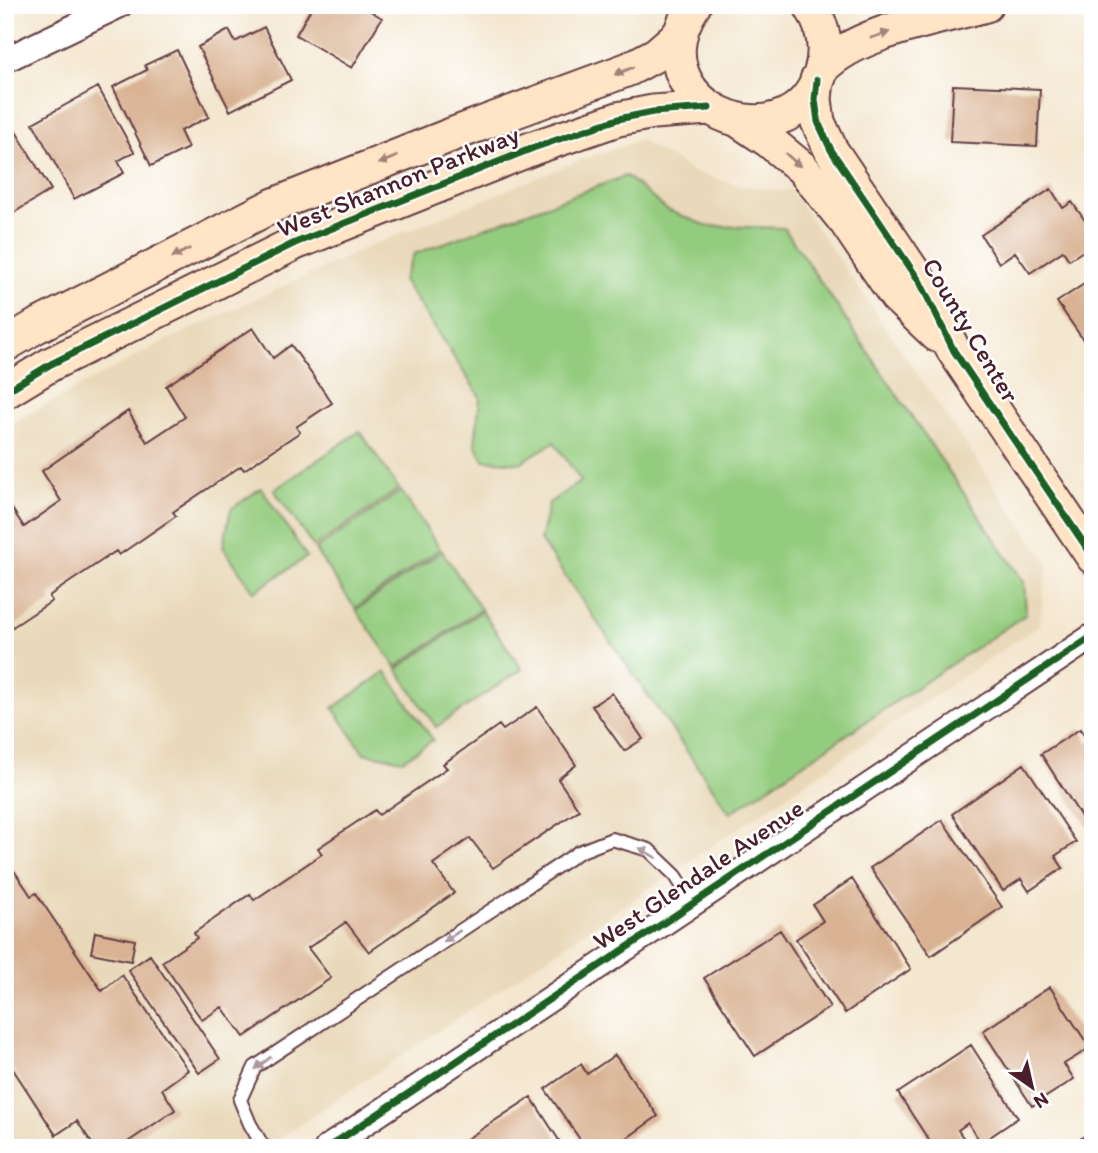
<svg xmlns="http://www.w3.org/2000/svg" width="1098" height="1153" viewBox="0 0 1098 1153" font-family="Itim,sans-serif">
<rect width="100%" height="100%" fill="#fff"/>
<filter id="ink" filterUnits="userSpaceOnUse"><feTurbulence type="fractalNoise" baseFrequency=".0143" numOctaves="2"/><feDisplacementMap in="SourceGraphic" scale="14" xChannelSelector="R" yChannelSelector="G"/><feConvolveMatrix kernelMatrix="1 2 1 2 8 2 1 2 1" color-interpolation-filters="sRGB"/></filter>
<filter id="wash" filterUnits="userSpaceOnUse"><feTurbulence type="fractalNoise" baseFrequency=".00686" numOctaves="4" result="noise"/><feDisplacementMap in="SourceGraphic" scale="28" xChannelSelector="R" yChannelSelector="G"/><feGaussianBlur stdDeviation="1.57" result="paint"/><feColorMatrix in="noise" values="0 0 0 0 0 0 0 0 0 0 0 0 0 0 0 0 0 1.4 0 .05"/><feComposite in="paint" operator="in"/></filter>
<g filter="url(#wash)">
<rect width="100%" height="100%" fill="#f4e7d0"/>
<path fill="#e9d9ba" d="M 640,140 L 694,172 L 738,185 L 783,191 L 790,189 L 1048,564 L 1039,625 L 265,1148 L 5,1148 L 5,427 L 153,347 L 368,247 L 578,161 Z"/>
<path fill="#94cc7f" stroke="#6f7655" stroke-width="2" d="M 626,176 L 667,210 L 707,226 L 784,228 L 1024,582 L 1026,614 L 730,813 L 540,540 L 549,503 L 581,481 L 554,442 L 520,463 L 484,460 L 475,445 L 480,397 L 403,280 L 414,254 Z
M 360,431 L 399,489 L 314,547 L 274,490 Z
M 261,488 L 307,557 L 254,592 L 223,547 L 231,509 Z
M 401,491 L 440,549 L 355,608 L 315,550 Z
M 442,551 L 481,609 L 396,667 L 356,610 Z
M 482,611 L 522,669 L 436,727 L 397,669 Z
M 386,672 L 433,740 L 403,760 L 364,753 L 333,708 Z"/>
<g id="blocks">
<path fill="#d9b293" d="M 313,5 L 360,5 L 382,18 L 352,68 L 296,35 Z
M 264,27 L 291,80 L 230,111 L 198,47 L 229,30 L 235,42 Z
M 177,50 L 209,117 L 180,131 L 188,148 L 151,166 L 113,87 L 147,70 L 145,65 Z
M 953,85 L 1040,89 L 1037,146 L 950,142 Z
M 98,87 L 134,152 L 118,161 L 124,173 L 74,199 L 33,123 Z
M 15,130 L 51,190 L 5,218 L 5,136 Z
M 1051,189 L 1063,208 L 1072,202 L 1093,232 L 1093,245 L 1069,260 L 1063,251 L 1030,273 L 1015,252 L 999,263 L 981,235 Z
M 1093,278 L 1093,354 L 1057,302 Z
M 253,328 L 273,358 L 291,345 L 332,403 L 296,427 L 300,432 L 244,470 L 241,466 L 173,512 L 176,516 L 119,555 L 116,551 L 49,596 L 52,601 L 5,632 L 5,498 L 24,527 L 61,501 L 42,471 L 128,411 L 147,442 L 185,417 L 166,386 Z
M 612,693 L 643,739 L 624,751 L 592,706 Z
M 537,707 L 576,765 L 558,779 L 579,810 L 493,868 L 470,838 L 433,864 L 454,893 L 369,952 L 346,922 L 308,948 L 331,978 L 244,1037 L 222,1007 L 202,1020 L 162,962 L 197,938 L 194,933 L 250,894 L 254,900 L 322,854 L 318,848 L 375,810 L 379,815 L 447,768 L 443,764 L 499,725 L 503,730 Z
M 1080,729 L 1089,743 L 1093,740 L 1093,826 L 1089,829 L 1041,754 Z
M 1024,764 L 1076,842 L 1055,856 L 1063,868 L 1029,891 L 1021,879 L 1003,891 L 952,814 Z
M 942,820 L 1002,907 L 931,956 L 870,868 Z
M 5,857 L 31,896 L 36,893 L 102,991 L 122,975 L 188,1070 L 162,1089 L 175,1110 L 119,1148 L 95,1148 L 77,1121 L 56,1135 L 5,1057 L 5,1054 L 11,1050 L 5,1042 Z
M 852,879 L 911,969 L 845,1013 L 796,939 L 823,921 L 813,905 Z
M 780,930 L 830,1007 L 755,1056 L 704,978 Z
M 95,932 L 135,940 L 131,961 L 91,953 Z
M 150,955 L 220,1059 L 199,1073 L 128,970 Z
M 1050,987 L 1090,1048 L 1064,1064 L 1074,1079 L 1032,1106 L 983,1031 Z
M 971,1045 L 1018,1118 L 981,1143 L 968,1123 L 958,1130 L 970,1148 L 934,1148 L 898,1093 Z
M 615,1055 L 658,1116 L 613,1148 L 586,1148 L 545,1089 L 581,1064 L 587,1074 Z
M 531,1097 L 564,1148 L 457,1148 L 456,1146 Z"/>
</g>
</g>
<g filter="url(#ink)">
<use href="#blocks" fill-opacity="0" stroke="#643d44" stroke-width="2"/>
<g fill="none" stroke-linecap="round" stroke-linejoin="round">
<defs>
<path id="lane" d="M 264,1148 L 250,1124 L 240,1100 L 255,1067 L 579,852 L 612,839 L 649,850 L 676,876 L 693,903"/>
<path id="street" d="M 5,60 L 120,5
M 327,1148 L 1093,636
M 1090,1148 L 1093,1146"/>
<path id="secondary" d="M 694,5 C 628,104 789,173 821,72 C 828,48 823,25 810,5
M 822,68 C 858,31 937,19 986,5
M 817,80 L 815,99 L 818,122 L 831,150 L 920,282 L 954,351 L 1093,557
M 738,120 L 768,140 L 802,168 L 846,222 L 896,296 L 937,335
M 5,345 L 35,327 L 274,205 L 451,135 L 629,69 L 657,54 L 680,34
M 5,392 L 51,364 L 295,243 L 533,148 L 618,119 L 653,112 L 709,108"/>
</defs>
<use href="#lane" stroke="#643d44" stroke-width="16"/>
<use href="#street" stroke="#643d44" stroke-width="28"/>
<use href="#secondary" stroke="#643d44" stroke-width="37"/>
<use href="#lane" stroke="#fff" stroke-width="12"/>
<use href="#street" stroke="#fff" stroke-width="24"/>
<use href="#secondary" stroke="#ffe4c6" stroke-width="33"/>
<defs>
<path id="cycleway" d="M 817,80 L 815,99 L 818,122 L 831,150 L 920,282 L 954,351 L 1093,557
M 5,392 L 51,364 L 295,243 L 533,148 L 618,119 L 653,112 L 709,108
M 327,1148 L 1093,636"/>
</defs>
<use href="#cycleway" stroke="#fff" stroke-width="11"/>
<use href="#cycleway" stroke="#1b5e20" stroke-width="7"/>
</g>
<defs><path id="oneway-solid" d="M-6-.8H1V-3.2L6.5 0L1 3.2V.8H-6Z" transform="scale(1.75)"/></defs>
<g fill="#a48278">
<use href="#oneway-solid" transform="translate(880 35) rotate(-18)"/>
<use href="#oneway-solid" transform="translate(624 71) rotate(158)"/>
<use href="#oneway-solid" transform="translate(388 160) rotate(158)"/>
<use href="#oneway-solid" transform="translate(793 160) rotate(42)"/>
<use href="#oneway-solid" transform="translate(181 253) rotate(153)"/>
</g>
<g fill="#ae9aa0">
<use href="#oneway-solid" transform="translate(648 853) rotate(-149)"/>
<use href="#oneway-solid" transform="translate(452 936) rotate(146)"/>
<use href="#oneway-solid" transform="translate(263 1063) rotate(142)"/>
</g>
</g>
<g text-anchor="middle" stroke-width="5" stroke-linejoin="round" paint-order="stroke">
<g font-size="26" fill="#4a1f2b" stroke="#fff">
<text transform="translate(398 181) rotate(-22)" y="9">West Shannon Parkway</text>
<text transform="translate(971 330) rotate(59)" y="9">County Center</text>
<text transform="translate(698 874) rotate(-34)" y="9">West Glendale Avenue</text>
</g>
</g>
<rect width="1098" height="1153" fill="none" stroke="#fff" stroke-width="28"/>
<g transform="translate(1032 1087) rotate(146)" stroke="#ffffff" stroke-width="5" paint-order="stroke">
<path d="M0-5L12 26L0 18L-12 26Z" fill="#4a1f2b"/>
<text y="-10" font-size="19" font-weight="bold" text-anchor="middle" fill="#4a1f2b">N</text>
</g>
</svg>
